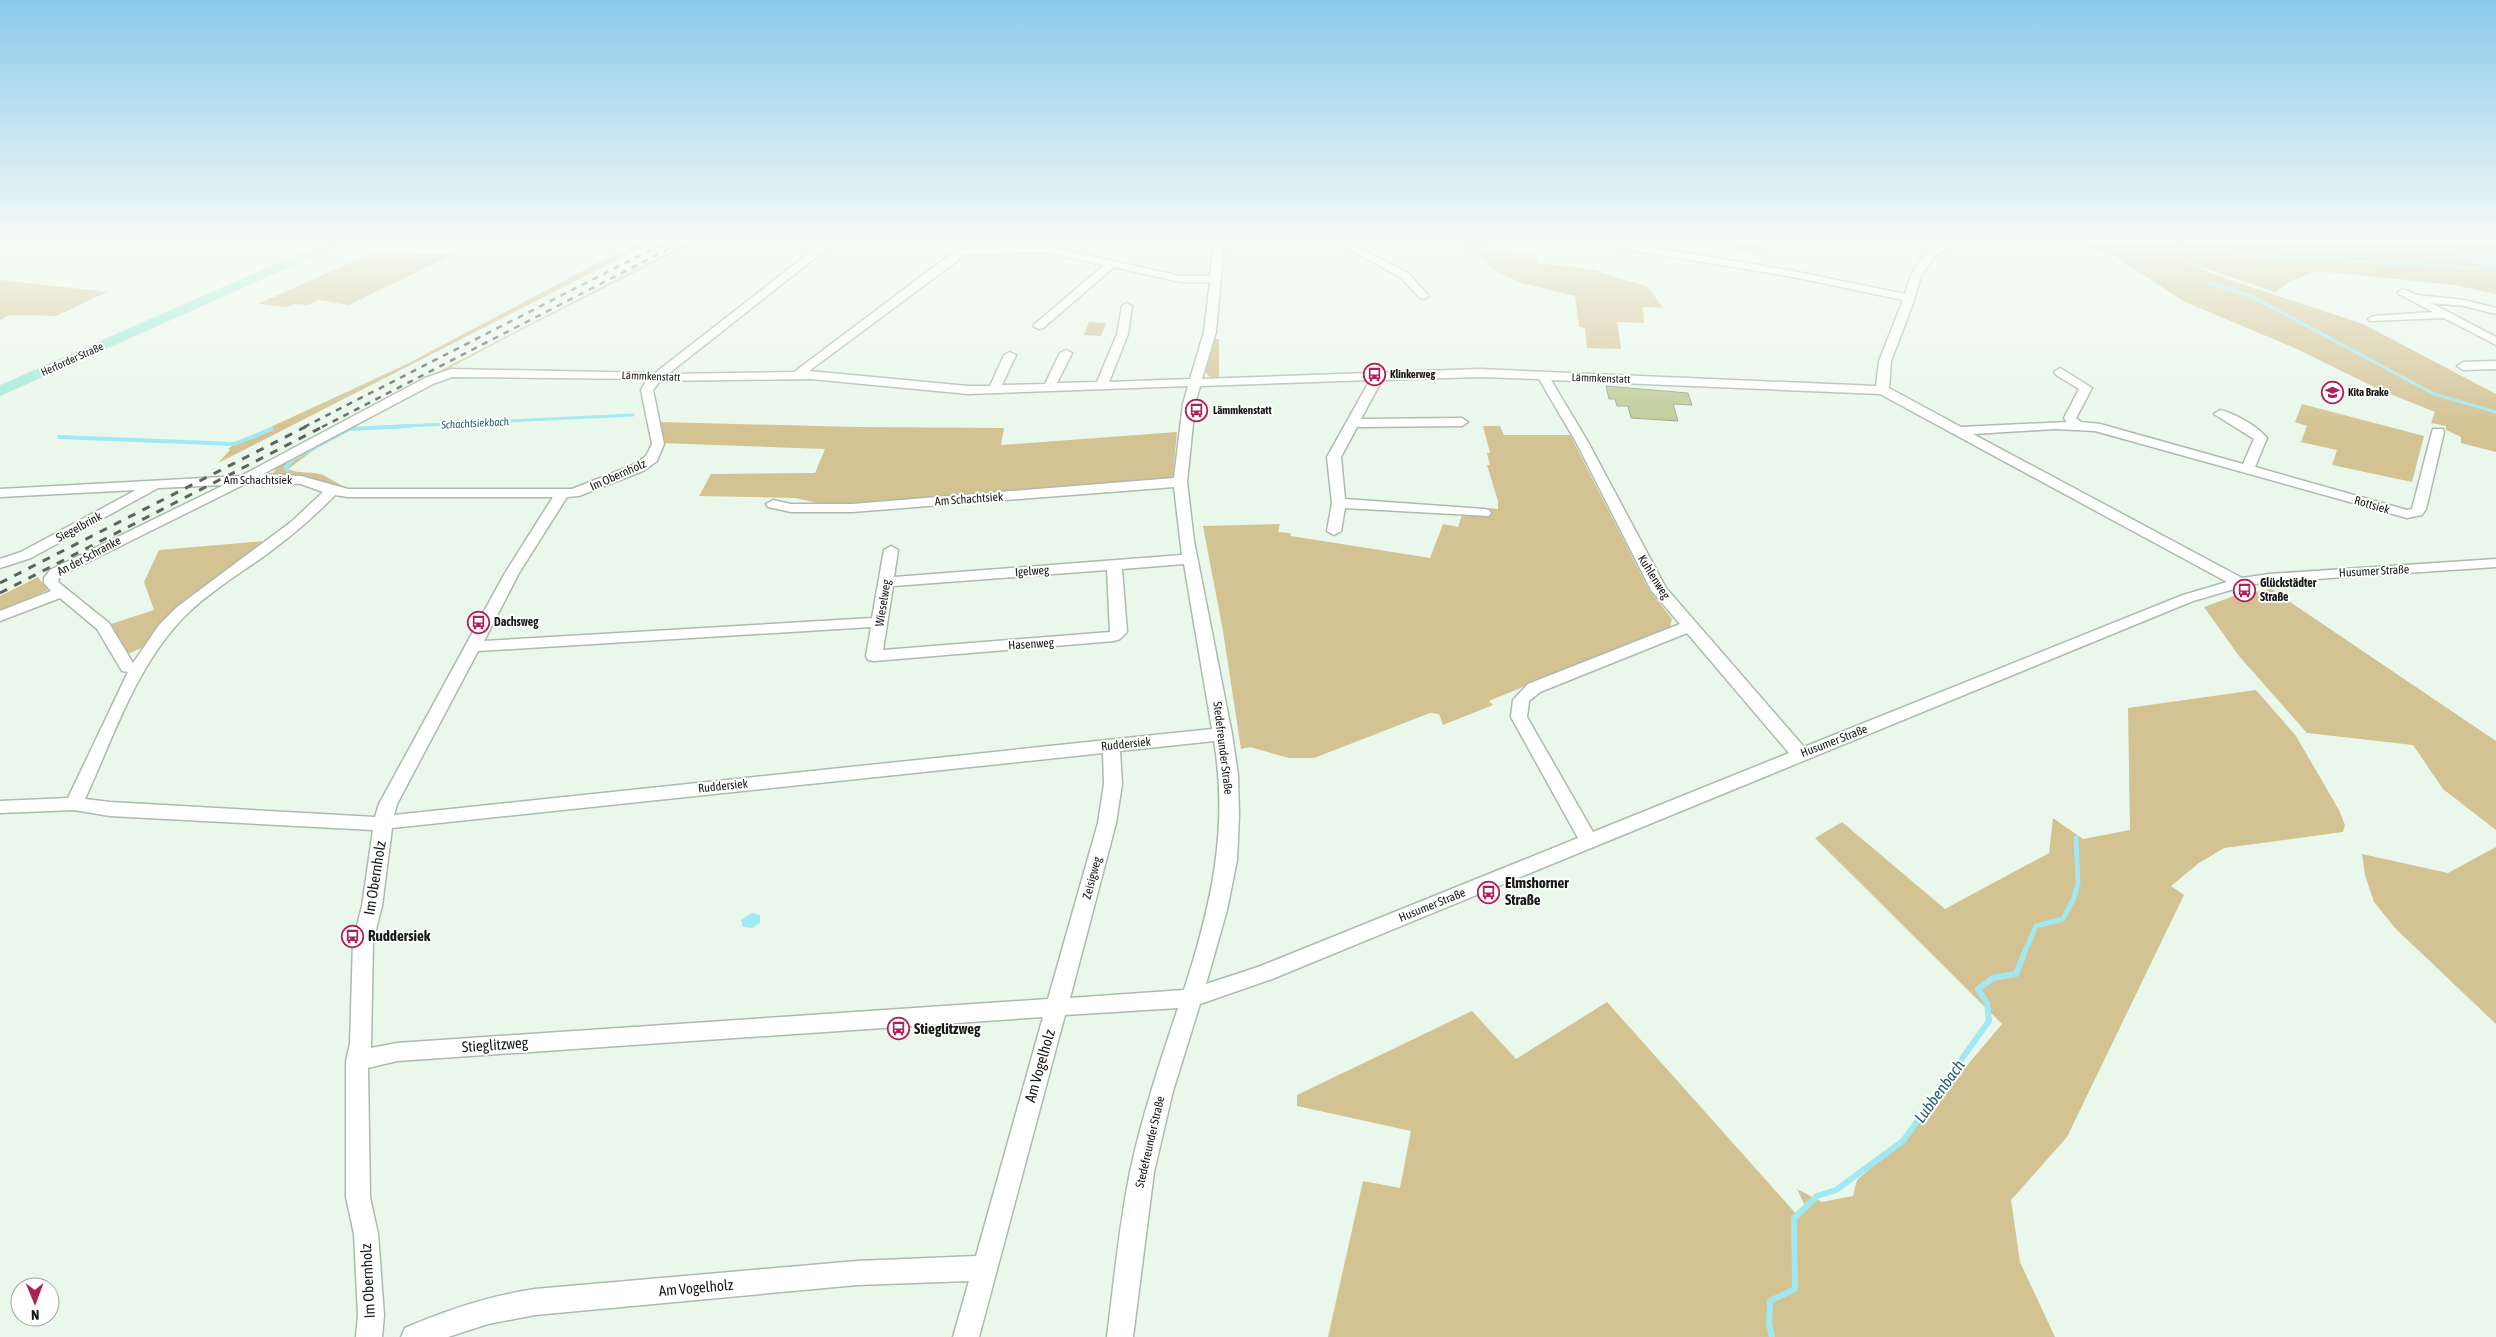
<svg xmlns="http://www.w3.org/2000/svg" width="2496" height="1337" viewBox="0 0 2496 1337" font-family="'Asap Condensed',sans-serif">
<rect width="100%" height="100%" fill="#eaf8eb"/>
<path fill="#d3c292" d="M 640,243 L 650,243 L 218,463 L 230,450 L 228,449 L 236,443 L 407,364 L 605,259 Z
M 686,243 L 694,243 L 515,333 L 268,464 L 261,464 Z
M 1739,243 L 1770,248 L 1766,255 L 1736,250 Z
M 2074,243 L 2139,243 L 2204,248 L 2160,243 L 2496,243 L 2496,253 L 2456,253 L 2461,258 L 2496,272 L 2496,294 L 2454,285 L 2317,271 L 2293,280 L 2275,292 L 2180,260 L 2224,278 L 2363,324 L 2496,394 L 2496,452 L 2461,443 L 2461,437 L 2446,430 L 2446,426 L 2431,423 L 2435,412 L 2378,389 L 2297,349 L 2183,301 L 2113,255 Z
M 1496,251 L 1537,253 L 1538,263 L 1595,270 L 1648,287 L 1663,308 L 1643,307 L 1644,323 L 1617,322 L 1621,349 L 1587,348 L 1585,328 L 1579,327 L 1575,296 L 1521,283 L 1490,268 L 1490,266 L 1482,257 L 1474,254 L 1491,255 L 1496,253 Z
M 374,252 L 454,254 L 349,305 L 318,300 L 308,305 L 294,304 L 286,307 L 258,304 Z
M 0,280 L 107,292 L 56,316 L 10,315 L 0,320 Z
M 1089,322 L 1106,323 L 1101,336 L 1084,335 Z
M 1215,339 L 1219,339 L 1219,378 L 1210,377 L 1205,372 Z
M 420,389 L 318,447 L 288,469 C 297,474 309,471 320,474 C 330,477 336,484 346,487 L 344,489 L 302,478 L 273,473 L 279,465 Z
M 2302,404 L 2424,436 L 2412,482 L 2332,465 L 2337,450 L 2301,442 L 2307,426 L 2295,422 Z
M 659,422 L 856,427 L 1004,428 L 1001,445 L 1177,432 L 1173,475 L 1170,478 L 904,501 L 827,505 L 795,498 L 699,496 L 711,474 L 815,473 L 825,449 L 662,443 Z
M 1483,426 L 1500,426 L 1504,435 L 1570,435 L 1649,590 L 1672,619 L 1670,627 L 1489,701 L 1493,705 L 1443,725 L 1439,714 L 1430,713 L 1314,758 L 1289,758 L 1250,747 L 1241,749 L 1223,631 L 1203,526 L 1280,524 L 1278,532 L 1290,533 L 1291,536 L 1430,558 L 1443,524 L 1458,527 L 1462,515 L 1488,517 L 1488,508 L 1498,509 L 1498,501 L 1487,465 L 1490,465 L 1487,453 L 1490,453 Z
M 265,541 L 180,607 L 146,646 L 128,654 L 111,624 L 154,610 L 144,582 L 159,550 Z
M 38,577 L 48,590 L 0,611 L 0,596 Z
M 2271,589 L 2496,741 L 2496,830 L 2443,789 L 2413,745 L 2307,733 L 2239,656 L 2204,607 L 2234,596 Z
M 2256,690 L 2296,736 L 2339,810 L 2345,825 L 2343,832 L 2224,848 L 2199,863 L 2171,886 L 2184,895 L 2067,1137 L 2011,1200 L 2020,1262 L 2055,1337 L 1328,1337 L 1363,1181 L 1400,1188 L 1411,1131 L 1297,1106 L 1297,1095 L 1472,1011 L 1516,1059 L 1607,1002 L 1798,1216 L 1807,1210 L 1797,1189 L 1822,1202 L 1853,1196 L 1857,1180 L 1905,1139 L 2002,1024 L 1815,838 L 1842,822 L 1945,909 L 2049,853 L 2053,818 L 2083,839 L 2130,830 L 2128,708 Z
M 2496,847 L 2496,1024 L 2396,929 L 2374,902 L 2365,875 L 2362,854 L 2448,873 Z"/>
<path fill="#a1e8f2" d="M 1450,243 L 1490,243 L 1496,253 C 1482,261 1463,249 1450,243 Z
M 2458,252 L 2496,253 L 2496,272 L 2461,258 L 2455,253 Z
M 752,913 L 760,915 L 760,923 L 752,928 L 743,927 L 741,920 Z"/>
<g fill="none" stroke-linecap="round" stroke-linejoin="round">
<path stroke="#a1e8f2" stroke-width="3" d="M 2212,252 L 2484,269
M 2487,269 L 2496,269
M 2209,283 L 2251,296 L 2434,394 L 2496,412
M 384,427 L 633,415"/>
<path stroke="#a1e8f2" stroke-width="4" d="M 59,437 L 234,444 L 272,429
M 287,470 L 286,467 L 293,459 L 349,429 L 410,426"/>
<path stroke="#a1e8f2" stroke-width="5" d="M 2022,958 L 2036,926 L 2063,919 L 2074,898 L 2078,883 L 2076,838"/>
<path stroke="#a1e8f2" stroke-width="6" d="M 1772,1337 L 1769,1324 L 1770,1301 L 1795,1289 L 1794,1218 L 1817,1196 L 1836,1190 L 1903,1141 L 1989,1021 L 1987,1003 L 1978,989 L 1993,978 L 2016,974 L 2023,957"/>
</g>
<path fill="#bfcc97" stroke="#9fa394" d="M 1606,386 L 1688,393 L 1692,405 L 1673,404 L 1678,421 L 1631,418 L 1628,406 L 1617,406 L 1615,399 L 1609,399 Z"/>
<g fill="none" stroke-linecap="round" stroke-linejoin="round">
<defs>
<path id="minor" d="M 822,243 L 834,243 L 668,374 L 794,372 L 947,257 L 963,249 L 1045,246 L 1180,276 L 1210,276 L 1214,243 L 1224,243 L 1216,332 L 1202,379 L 1480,369 L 1876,386 L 1879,361 L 1903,300 L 1793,277 L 1606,246 L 1601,243 L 1626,243 L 1793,271 L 1905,294 C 1912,268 1925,243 1955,243 L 1934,257 L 1921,276 L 1912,306 L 1891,361 L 1889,388 L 1961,427 L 2067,422 L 2064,418 L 2079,389 L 2056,375 L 2054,372 L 2060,368 L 2092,388 L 2076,418 L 2081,422 L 2100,424 L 2243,464 L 2254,439 L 2214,414 L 2220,410 C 2236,414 2257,426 2267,438 L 2255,467 L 2407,510 L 2412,509 L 2432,432 L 2433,429 L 2443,429 L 2444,432 L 2426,509 L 2422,515 L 2407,518 L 2095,431 L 2055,429 L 1973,434 L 2242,578 L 2269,574 L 2496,559 L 2496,567 L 2269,582 L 2248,585 L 2193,601 L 1272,979 L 1200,1004 L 1173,1091 L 1154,1172 L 1133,1337 L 1107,1337 C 1114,1282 1119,1226 1130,1172 C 1142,1116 1160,1062 1178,1008 L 1065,1015 L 979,1337 L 953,1337 L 969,1281 L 857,1285 L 535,1315 L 488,1324 L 448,1337 L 401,1337 L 405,1328 C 447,1310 489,1296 535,1289 L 857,1261 L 976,1256 L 1043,1017 L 397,1061 L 368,1068 L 370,1197 L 378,1234 L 384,1315 L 382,1337 L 356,1337 L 358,1315 L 354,1234 L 346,1197 L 346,1061 L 350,1044 L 353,941 L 362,906 L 373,830 L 110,816 L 74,810 L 0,813 L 0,801 L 68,798 L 128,672 L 122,671 L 97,629 L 60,598 L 0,621 L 0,611 L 51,591 L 44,583 L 44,578 L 50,570 L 224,485 L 158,488 L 31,558 L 0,568 L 0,559 L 21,552 L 136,490 L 0,497 L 0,489 L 241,476 L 425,378 L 451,369 L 655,373 ZM 1045,252 L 1104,265 L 1035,324 L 1033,326 L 1039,329 L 1043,328 L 1114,267 L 1180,282 L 1210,282 L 1204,332 L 1190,379 L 1109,382 L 1128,334 L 1132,306 L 1127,303 L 1122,306 L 1117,334 L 1097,382 L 1057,383 L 1072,353 L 1066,350 L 1060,353 L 1045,384 L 1002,385 L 1016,355 L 1010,352 L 1004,355 L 990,386 L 968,386 L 809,371 L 965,255 ZM 452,377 L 647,379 L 641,390 L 652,444 L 646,456 L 633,465 L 572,489 L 348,489 L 301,476 L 263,474 L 433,384 ZM 1480,377 L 1539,379 L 1576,442 L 1651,590 L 1680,624 L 1528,684 L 1513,700 L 1511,717 L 1578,838 L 1258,967 L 1206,984 L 1227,910 L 1237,860 L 1239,816 L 1238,775 L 1232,734 L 1194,541 L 1187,482 L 1195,404 L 1200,386 L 1370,380 L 1327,457 L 1332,503 L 1327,531 L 1334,535 L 1341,531 L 1345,508 L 1489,516 L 1491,513 L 1489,510 L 1484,509 L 1345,499 L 1341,457 L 1357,427 L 1462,426 L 1468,422 L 1462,418 L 1361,419 L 1382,380 ZM 811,379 L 968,394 L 1188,386 L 1183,404 L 1174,478 L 852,504 L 791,504 L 773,500 L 766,504 L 768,507 L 791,512 L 852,512 L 1174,487 L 1182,555 L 894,577 L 898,550 L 891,546 L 884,550 L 872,618 L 484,641 L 519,573 L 567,497 L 579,496 L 643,471 L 657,461 L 664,444 L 653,390 L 660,381 ZM 1551,380 L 1880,394 L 2227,582 L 2183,595 L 1804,747 L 1666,588 L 1588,442 ZM 272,482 L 301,484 L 323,492 L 291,522 L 177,607 L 159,625 L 133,663 L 109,623 L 58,582 L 60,576 L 247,483 ZM 335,495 L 348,497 L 553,497 L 505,573 L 379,804 L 375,817 L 110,802 L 85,799 C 114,736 137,663 187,614 C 210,592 237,575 263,557 C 289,538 313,518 335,495 ZM 1184,564 L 1212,729 L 394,815 L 397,804 L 478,651 L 871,627 L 866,656 L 868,660 L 874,661 L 1114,641 L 1120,639 L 1127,632 L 1122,569 ZM 1107,570 L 1110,632 L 883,650 L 893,586 ZM 1687,633 L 1789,753 L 1593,832 L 1527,717 L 1529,701 L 1540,692 ZM 1214,741 C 1229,829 1211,906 1184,990 L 1070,998 L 1116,823 L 1122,784 L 1120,751 ZM 1103,753 L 1104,784 L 1098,823 L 1048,999 L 397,1043 L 371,1048 L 373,941 L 382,906 L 392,828 Z
M 1337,243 L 1350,243 L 1408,273 L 1429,296 L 1424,299 L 1420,298 L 1400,277 Z
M 2403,289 L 2417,295 L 2464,300 L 2496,308 L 2496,314 L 2464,306 L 2431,303 L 2496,337 L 2496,345 L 2444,318 L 2370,321 L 2368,319 L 2374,316 L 2433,312 L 2399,294 L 2398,292 Z
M 2496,361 L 2496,369 L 2463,370 L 2457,366 L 2463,362 Z"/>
<path id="major" d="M 325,243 L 342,243 L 0,395 L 0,386 Z"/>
</defs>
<use href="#minor" stroke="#adbaae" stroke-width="3"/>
<use href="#major" stroke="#d5d6d5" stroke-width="2"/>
<use href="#minor" fill="#fff" fill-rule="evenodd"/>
<use href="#major" fill="#98eddc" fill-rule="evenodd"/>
<path stroke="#5c645d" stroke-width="2.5" stroke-dasharray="6 6" stroke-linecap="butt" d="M 304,427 L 664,243
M 322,427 L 680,243"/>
<path stroke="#5c645d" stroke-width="3" stroke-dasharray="8 8" stroke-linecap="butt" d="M 0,583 L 307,426
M 0,593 L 324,426"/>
</g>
<linearGradient id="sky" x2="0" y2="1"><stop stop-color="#8bc9ec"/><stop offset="0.56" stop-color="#f6fcf6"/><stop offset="1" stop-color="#f6fcf6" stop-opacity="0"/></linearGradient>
<rect width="2496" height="431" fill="url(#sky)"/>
<defs>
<symbol id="bus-ring" viewBox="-11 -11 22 22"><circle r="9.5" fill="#fff" stroke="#af2057" stroke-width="1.5"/><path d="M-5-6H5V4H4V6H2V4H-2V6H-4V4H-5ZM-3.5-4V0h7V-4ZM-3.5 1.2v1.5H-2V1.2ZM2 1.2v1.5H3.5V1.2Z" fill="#af2057"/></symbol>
<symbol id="school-ring" viewBox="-11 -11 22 22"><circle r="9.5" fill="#fff" stroke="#af2057" stroke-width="1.5"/><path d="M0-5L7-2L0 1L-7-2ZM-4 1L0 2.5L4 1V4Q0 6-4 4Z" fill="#af2057"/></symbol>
</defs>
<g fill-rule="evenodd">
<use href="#bus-ring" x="1362" y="362" width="25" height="25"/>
<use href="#school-ring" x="2320" y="380" width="25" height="25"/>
<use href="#bus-ring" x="1184" y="398" width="25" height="25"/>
<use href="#bus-ring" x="2232" y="578" width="25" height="25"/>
<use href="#bus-ring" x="466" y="610" width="25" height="25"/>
<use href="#bus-ring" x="1476" y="880" width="25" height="25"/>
<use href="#bus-ring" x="340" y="924" width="25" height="25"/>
<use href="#bus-ring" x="886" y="1016" width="25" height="25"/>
</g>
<g text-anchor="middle" stroke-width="4" stroke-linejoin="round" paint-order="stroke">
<g font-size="11" fill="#161b17" stroke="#fff">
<text transform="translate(72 359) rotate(-24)" y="4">Herforder Straße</text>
<text transform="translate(651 376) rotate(2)" y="4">Lämmkenstatt</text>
<text transform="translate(1601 378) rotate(2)" y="4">Lämmkenstatt</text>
</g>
<g font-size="11" font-weight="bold" fill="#161b17" stroke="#fff" text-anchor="start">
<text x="1390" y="378">Klinkerweg</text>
<text x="2348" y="396">Kita Brake</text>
<text x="1213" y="414">Lämmkenstatt</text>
</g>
<g font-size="11" font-style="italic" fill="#235f66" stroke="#fff">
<text transform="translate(475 423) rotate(-3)" y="4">Schachtsiekbach</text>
</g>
<g font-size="12" fill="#161b17" stroke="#fff">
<text transform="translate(618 475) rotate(-24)" y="4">Im Obernholz</text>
<text x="258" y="484">Am Schachtsiek</text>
<text transform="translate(969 499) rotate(-4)" y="4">Am Schachtsiek</text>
<text transform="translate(2372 505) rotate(16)" y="4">Rottsiek</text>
<text transform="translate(79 527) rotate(-28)" y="4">Siegelbrink</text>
<text transform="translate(89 556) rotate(-28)" y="4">An der Schranke</text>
<text transform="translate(1032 571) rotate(-4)" y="4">Igelweg</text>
<text transform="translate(2374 571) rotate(-3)" y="4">Husumer Straße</text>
<text transform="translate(1654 577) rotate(58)" y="4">Kuhlenweg</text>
<text transform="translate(883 603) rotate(-81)" y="4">Wieselweg</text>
<text transform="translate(1031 644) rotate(-4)" y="4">Hasenweg</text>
<text transform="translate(1834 741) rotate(-21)" y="4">Husumer Straße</text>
<text transform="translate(1126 744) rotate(-6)" y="4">Ruddersiek</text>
<text transform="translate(1223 748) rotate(83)" y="4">Stedefreunder Straße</text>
<text transform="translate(723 786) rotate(-6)" y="4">Ruddersiek</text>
<text transform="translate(1092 878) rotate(-75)" y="4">Zeisigweg</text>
<text transform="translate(1432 905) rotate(-22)" y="4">Husumer Straße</text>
<text transform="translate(1150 1142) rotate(-77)" y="4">Stedefreunder Straße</text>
</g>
<g font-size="12" font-weight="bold" fill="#161b17" stroke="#fff" text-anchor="start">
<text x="2260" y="587">Glückstädter<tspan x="2260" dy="14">Straße</tspan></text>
<text x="494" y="626">Dachsweg</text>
</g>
<g font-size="15" fill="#161b17" stroke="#fff">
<text transform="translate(375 878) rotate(-81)" y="5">Im Obernholz</text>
<text transform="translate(495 1045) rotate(-4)" y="5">Stieglitzweg</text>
<text transform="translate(1040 1066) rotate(-74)" y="5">Am Vogelholz</text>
<text transform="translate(368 1281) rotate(-93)" y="5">Im Obernholz</text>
<text transform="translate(696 1288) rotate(-5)" y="5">Am Vogelholz</text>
</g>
<g font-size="15" font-weight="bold" fill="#161b17" stroke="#fff" text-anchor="start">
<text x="1505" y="888">Elmshorner<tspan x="1505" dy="17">Straße</tspan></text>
<text x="368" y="941">Ruddersiek</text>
<text x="914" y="1034">Stieglitzweg</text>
</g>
<g font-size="16" font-style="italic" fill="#235f66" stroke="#fff">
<text transform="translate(1939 1091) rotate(-54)" y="6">Lubbenbach</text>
</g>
</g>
<g transform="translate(35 1302) rotate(179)"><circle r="24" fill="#ffffff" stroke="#a2a4a2"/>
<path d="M0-4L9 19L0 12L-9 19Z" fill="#af2057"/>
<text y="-8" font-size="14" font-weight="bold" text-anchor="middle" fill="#161b17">N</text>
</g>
</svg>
